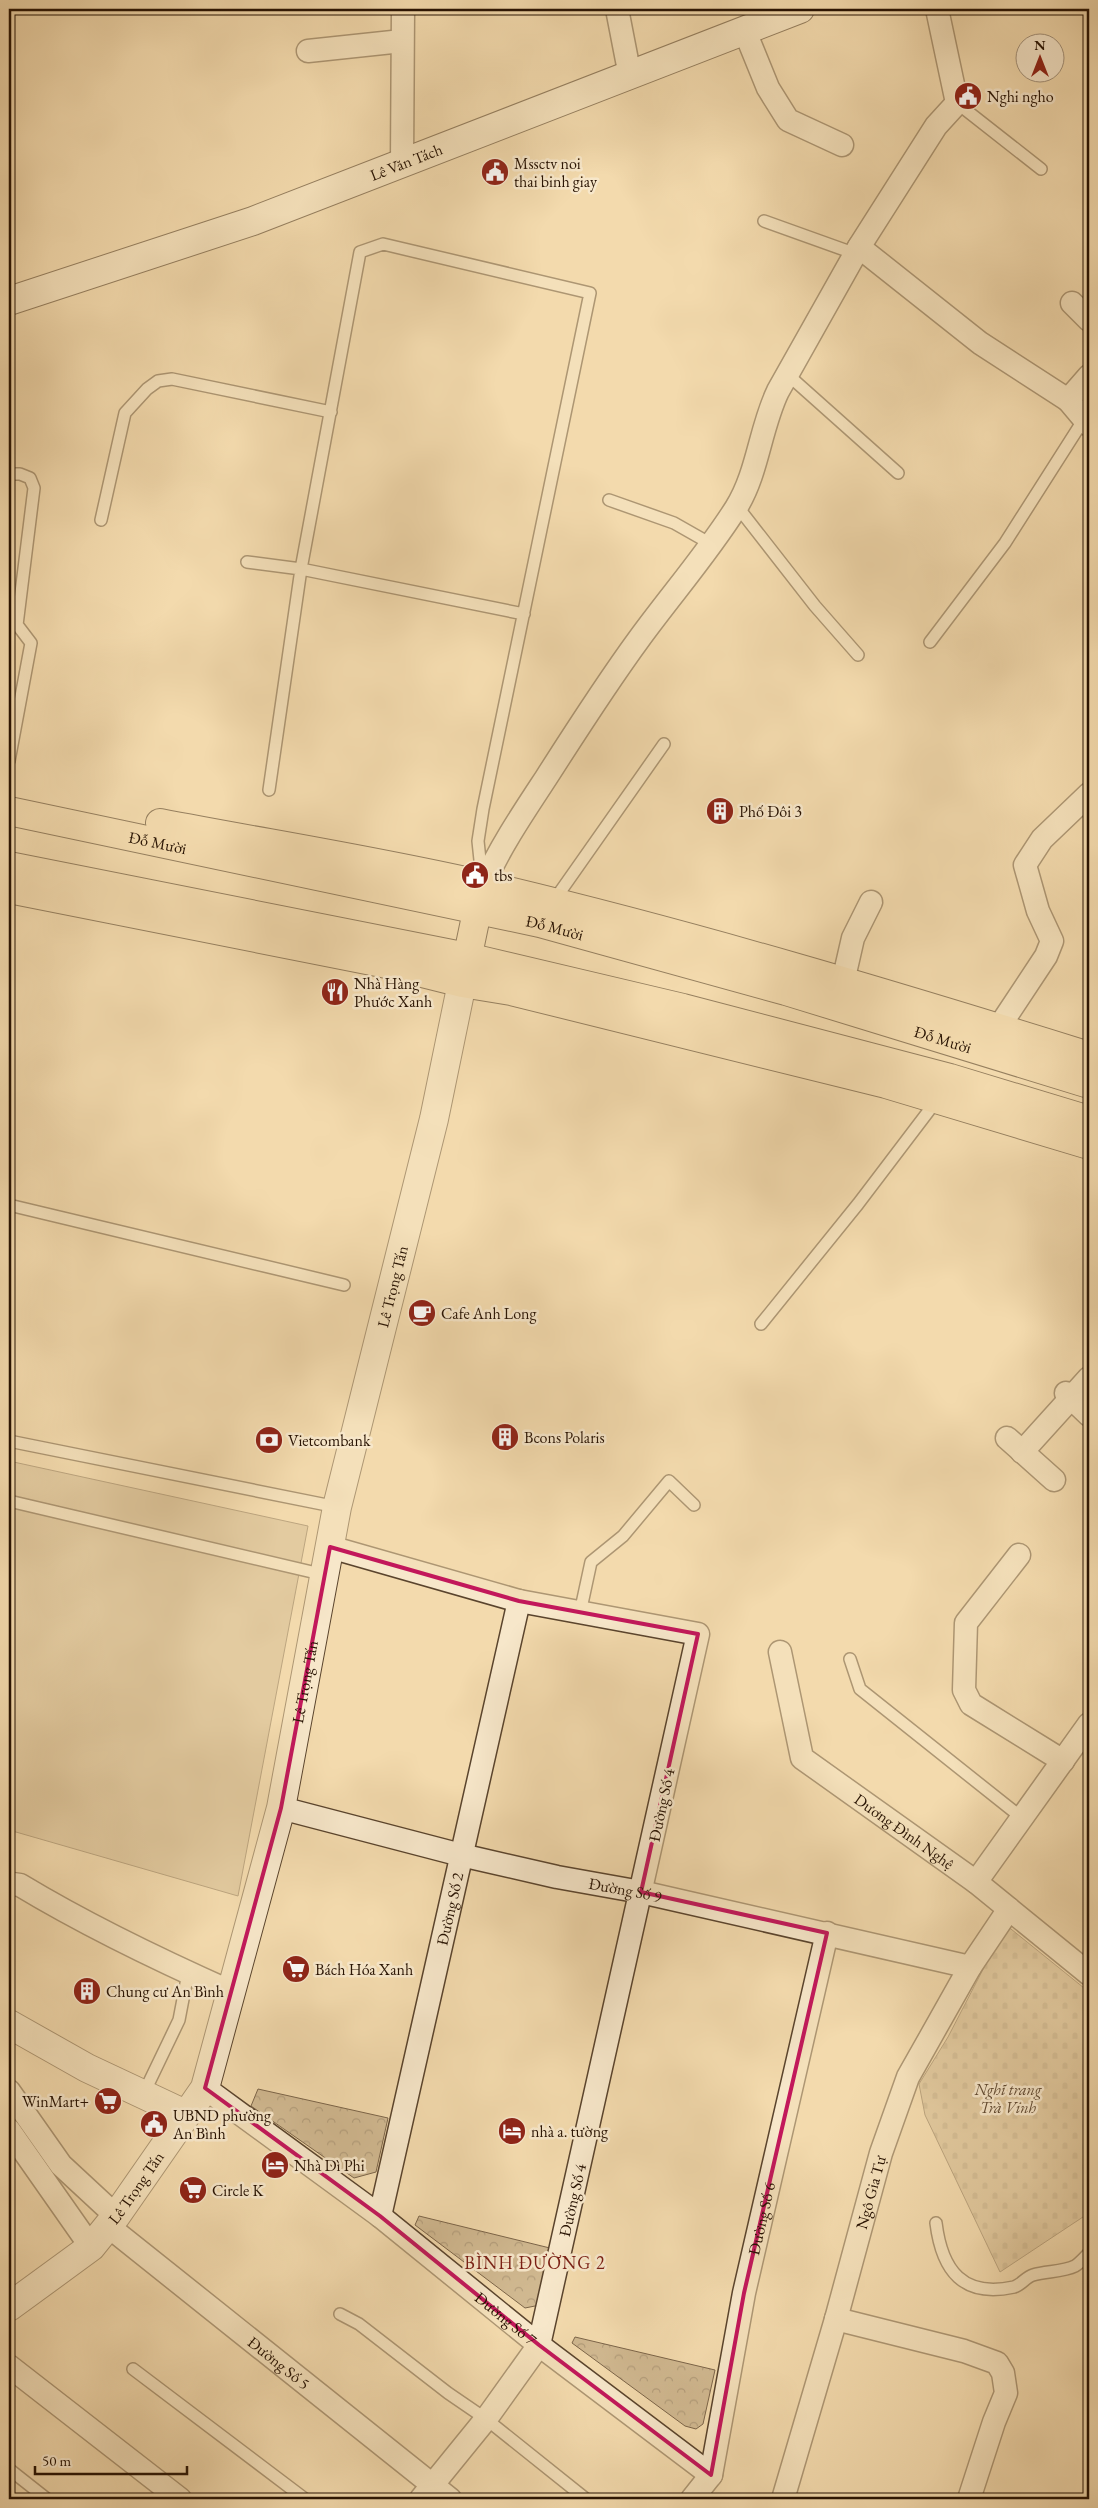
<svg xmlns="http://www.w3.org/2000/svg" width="1098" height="2508" viewBox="0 0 1098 2508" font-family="'EB Garamond',serif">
<defs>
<pattern id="cemetery-stones" width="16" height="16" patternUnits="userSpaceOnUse" patternTransform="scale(1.25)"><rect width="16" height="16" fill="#d0b890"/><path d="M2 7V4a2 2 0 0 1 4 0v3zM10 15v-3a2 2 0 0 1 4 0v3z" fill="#b39d7b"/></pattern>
<pattern id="park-crowns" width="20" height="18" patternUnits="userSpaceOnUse" patternTransform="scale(1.25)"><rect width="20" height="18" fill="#d0b890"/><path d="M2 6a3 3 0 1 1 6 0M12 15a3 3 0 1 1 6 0" fill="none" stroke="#b39d7b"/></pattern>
</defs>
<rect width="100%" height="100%" fill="#f3daad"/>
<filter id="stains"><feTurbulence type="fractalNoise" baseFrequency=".004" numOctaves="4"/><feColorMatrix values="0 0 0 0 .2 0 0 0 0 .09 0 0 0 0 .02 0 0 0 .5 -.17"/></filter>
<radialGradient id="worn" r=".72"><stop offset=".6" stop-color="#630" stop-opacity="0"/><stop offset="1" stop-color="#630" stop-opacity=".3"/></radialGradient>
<path fill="#d0b890" stroke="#7c6549" d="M 9,1461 L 308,1526 L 238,1896 L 9,1830 Z"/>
<path fill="url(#cemetery-stones)" stroke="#7c6549" d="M 1006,1925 L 1089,1992 L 1089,2213 L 1000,2272 L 925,2115 L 919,2084 L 948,2037 Z"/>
<path fill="url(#park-crowns)" stroke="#7c6549" d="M 258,2089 L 388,2118 L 376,2172 L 354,2178 L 251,2106 Z
M 419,2216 L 554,2249 L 540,2305 L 525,2308 L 415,2225 Z
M 575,2337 L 715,2370 L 703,2424 L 696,2429 L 685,2426 L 572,2343 Z"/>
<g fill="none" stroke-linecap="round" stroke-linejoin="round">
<defs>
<path id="service" d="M 957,103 L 1041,169
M 764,221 L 856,254
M 787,374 L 898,473
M 9,474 L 20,474 L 30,478 L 34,488 L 17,625
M 609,500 L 674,523 L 711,544
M 737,506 L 815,606 L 858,655
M 101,520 L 125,413 L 147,389 L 158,381 L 172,379 L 331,412
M 247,562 L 301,569 L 524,614
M 9,614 L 31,643 L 9,761
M 930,642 L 1005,543 L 1084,419
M 269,790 L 301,569 L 360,252 L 383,244 L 590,293 L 483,809 L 478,841 L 482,879
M 553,902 L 664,744
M 9,1205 L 344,1285
M 761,1324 L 858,1204 L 937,1100
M 9,1441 L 337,1507
M 9,1501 L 325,1575
M 580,1613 L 591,1562 L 623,1536 L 669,1481 L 694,1505
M 850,1659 L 860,1689 L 1022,1818
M 143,2095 L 179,2020 L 188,1973
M 936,2223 C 942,2271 963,2298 1014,2287 C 1021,2285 1026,2277 1033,2275 C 1046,2271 1063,2272 1075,2266 C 1080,2263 1085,2257 1089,2253
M 340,2314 L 359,2324 L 448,2393 L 486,2419 L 586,2499
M 133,2369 L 305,2499
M 9,2469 L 47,2499"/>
<g id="minor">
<path d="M 617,9 L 630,76"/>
<path d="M 744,29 L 768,88 L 788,120 L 842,145"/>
<path d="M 308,51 L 402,41"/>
<path d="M 402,162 L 403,9"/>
<path d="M 859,247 L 980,343 L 1068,400 L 1089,376"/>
<path d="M 1072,303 L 1089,320"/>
<path d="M 1068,400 L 1089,425"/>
<path d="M 483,885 C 500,847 523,813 546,778 C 576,731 606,684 639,639 C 671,595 707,554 736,508 C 758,473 760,428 778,391 L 859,247 L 936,126 L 957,103 L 937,9"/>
<path d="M 841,980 L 845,973 L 853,938 L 871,902"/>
<path d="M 1000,1029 L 1003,1021 L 1046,956 L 1052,941 L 1038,911 L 1025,865 L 1042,839 L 1089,794"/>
<path d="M 1066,1393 L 1089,1415"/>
<path d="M 1007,1438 L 1054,1480"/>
<path d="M 1022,1452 L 1089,1378"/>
<path d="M 330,1547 L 519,1601 L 698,1634 L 539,2345 L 486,2419 L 421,2499"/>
<path d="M 1019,1555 L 966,1623 L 964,1690 L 971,1704 L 1063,1761"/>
<path id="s1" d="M 780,1652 L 802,1758 L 976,1882 L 1089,1974"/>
<path id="s2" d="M 281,1808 L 461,1855 L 557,1877 L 641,1892 L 970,1967"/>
<path d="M 976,1882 L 1089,1724"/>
<path d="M 9,1886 L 13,1884 L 20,1885 C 88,1926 159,1960 231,1992"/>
<path id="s3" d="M 205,2088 L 380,2216 L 539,2345 L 711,2475"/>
<path d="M 9,2091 L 61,2165 L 116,2216"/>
<path d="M 9,2130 L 91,2247"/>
<path id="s4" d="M 380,2216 L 519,1601"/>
<path id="s5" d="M 108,2226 L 450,2499"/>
<path d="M 836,2319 L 964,2351 L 997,2363 L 1003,2373 L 1006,2393 L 994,2422 L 969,2499"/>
<path d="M 9,2366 L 180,2499"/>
<path id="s6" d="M 692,2499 L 711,2475 L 744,2293 L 827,1933"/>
<path id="s7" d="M 783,2499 L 836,2319 L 881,2153 L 908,2077 L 970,1967 L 1009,1909"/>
</g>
<g id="tertiary">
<path d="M 9,2024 L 87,2068 L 185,2114"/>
<path id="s8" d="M 9,2307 L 91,2247 L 116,2216 L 205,2088 L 281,1808 L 337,1507 L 434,1119 L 462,983"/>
</g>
<g id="secondary">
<path id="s9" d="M 9,301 L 253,221 L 800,9"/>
</g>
<g id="trunk">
<path id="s10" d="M 9,811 L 540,923 L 786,991 L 1089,1084"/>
<path d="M 160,823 C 269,844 379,861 487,886 C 690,934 890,994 1089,1056"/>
<path d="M 9,866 L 467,957 L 683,1008 L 950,1078 L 1089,1120"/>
<path d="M 9,889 L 382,963 L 462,983 L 511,991 L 886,1084 L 1089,1145"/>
<path d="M 464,974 L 481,892"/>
</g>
</defs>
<use href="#service" stroke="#5a442d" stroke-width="14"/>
<use href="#minor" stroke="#5a442d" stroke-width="25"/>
<use href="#tertiary" stroke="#5a442d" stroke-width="30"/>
<use href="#secondary" stroke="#271202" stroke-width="30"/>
<use href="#trunk" stroke="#271202" stroke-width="30"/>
<use href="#service" stroke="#f7e7ca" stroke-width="11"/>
<use href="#minor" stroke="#f7e7ca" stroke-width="22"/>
<use href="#tertiary" stroke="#f7e7ca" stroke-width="28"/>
<use href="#secondary" stroke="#f7e7ca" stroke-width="28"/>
<use href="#trunk" stroke="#f3daad" stroke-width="28"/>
</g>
<path d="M0 0H1098V2508H0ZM 330,1547 L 519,1601 L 698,1634 L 641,1892 L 827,1933 L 744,2293 L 711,2475 L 539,2345 L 380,2216 L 205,2088 L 281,1808 Z" fill="#f3daad" fill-opacity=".55" fill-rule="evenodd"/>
<path fill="none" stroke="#c2185b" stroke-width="4" stroke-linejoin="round" d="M 330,1547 L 519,1601 L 698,1634 L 641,1892 L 827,1933 L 744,2293 L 711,2475 L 539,2345 L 380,2216 L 205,2088 L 281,1808 Z"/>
<defs>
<symbol id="civic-disc" viewBox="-11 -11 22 22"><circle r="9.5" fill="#8f2418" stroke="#f7e7ca"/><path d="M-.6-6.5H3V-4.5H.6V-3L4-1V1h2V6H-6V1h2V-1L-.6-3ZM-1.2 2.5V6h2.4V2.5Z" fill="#fff"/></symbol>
<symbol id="building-disc" viewBox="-11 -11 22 22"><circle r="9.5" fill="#8f2418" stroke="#f7e7ca"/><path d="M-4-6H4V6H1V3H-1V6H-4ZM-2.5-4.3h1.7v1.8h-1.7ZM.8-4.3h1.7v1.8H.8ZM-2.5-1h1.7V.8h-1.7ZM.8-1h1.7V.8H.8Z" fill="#fff"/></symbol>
<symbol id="restaurant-disc" viewBox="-11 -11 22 22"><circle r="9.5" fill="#8f2418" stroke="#f7e7ca"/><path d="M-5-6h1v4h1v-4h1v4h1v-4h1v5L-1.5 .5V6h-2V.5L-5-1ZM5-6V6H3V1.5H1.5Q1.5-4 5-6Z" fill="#fff"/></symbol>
<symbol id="cafe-disc" viewBox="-11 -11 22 22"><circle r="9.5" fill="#8f2418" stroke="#f7e7ca"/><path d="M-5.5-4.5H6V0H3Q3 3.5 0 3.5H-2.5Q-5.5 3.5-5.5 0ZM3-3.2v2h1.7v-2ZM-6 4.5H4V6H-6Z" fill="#fff"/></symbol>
<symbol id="bank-disc" viewBox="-11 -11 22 22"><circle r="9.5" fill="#8f2418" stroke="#f7e7ca"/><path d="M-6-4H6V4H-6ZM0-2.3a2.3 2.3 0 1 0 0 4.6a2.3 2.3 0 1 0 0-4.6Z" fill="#fff"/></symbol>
<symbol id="supermarket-disc" viewBox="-11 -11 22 22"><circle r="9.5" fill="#8f2418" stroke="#f7e7ca"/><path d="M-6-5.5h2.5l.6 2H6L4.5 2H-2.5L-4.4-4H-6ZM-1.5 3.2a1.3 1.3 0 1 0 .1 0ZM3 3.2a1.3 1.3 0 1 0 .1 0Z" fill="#fff"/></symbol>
<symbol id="hotel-disc" viewBox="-11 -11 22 22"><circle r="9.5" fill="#8f2418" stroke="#f7e7ca"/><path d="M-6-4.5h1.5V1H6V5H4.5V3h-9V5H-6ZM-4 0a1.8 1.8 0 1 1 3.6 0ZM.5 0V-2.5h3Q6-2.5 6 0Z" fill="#fff"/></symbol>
</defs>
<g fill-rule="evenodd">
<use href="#civic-disc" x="952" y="80" width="32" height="32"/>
<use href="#civic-disc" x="479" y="156" width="32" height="32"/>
<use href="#building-disc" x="704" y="795" width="32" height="32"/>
<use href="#civic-disc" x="459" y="859" width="32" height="32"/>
<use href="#restaurant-disc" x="319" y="976" width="32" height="32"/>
<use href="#cafe-disc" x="406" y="1297" width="32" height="32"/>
<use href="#building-disc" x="489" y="1421" width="32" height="32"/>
<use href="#bank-disc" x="253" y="1424" width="32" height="32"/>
<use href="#supermarket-disc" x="280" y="1953" width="32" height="32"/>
<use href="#building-disc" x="71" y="1975" width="32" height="32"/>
<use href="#supermarket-disc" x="92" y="2085" width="32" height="32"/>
<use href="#civic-disc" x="138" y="2108" width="32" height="32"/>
<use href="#hotel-disc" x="496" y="2115" width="32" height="32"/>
<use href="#hotel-disc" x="259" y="2149" width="32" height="32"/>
<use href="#supermarket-disc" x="177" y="2174" width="32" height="32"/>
</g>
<g text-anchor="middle" stroke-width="5" stroke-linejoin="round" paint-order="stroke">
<g font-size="16" fill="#271202" stroke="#f7e7ca" text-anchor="start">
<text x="987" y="102">Nghi ngho</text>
<text x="514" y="169">Mssctv noi<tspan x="514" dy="18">thai binh giay</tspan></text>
<text x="739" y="817">Phố Đôi 3</text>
<text x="494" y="881">tbs</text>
<text x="354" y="989">Nhà Hàng<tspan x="354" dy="18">Phước Xanh</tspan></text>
<text x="441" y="1319">Cafe Anh Long</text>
<text x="524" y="1443">Bcons Polaris</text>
<text x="288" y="1446">Vietcombank</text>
<text x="315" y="1975">Bách Hóa Xanh</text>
<text x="106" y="1997">Chung cư An Bình</text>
<text x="89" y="2107" text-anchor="end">WinMart+</text>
<text x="173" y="2121">UBND phường<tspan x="173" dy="18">An Bình</tspan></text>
<text x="531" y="2137">nhà a. tường</text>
<text x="294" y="2171">Nhà Dì Phi</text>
<text x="212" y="2196">Circle K</text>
</g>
<g font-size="16" fill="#271202" stroke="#f7e7ca">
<text dy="6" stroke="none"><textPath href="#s9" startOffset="421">Lê Văn Tách</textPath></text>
<text dy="6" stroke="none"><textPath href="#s10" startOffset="152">Đỗ Mười</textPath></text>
<text dy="6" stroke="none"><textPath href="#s10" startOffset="558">Đỗ Mười</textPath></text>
<text dy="6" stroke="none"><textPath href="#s10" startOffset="962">Đỗ Mười</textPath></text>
<text dy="6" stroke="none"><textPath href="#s8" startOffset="1121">Lê Trọng Tấn</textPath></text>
<text dy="6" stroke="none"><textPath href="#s8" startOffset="716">Lê Trọng Tấn</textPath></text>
<text transform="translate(661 1805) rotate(-78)" y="6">Đường Số 4</text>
<text dy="6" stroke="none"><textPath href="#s1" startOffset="234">Dương Đình Nghệ</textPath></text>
<text dy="6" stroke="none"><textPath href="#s2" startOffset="354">Đường Số 9</textPath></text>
<text dy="6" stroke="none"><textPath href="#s4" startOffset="315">Đường Số 2</textPath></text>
<text dy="6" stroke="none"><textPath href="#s8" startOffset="176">Lê Trọng Tấn</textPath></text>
<text dy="6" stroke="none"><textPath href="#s7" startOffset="319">Ngô Gia Tự</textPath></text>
<text transform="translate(572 2200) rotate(-77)" y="6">Đường Số 4</text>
<text dy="6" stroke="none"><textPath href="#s6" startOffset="292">Đường Số 6</textPath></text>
<text dy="6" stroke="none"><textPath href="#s3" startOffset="379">Đường Số 7</textPath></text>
<text dy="6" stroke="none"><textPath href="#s5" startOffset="219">Đường Số 5</textPath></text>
</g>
<g font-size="16" font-style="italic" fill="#624c34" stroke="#f7e7ca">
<text x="1008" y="2095">Nghĩ trang<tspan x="1008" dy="18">Trà Vinh</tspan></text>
</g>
<g font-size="18" letter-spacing="1" fill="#7a1f14" stroke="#f7e7ca">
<text x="535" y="2269">BÌNH ĐƯỜNG 2</text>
</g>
</g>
<rect width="1098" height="2508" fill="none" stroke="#f3daad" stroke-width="30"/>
<rect x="10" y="10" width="1078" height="2488" fill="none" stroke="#271202" stroke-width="2.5"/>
<rect x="15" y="15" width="1068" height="2478" fill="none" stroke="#271202"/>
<g transform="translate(1040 58)"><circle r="24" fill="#f7e7ca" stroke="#a4927a"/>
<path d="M0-4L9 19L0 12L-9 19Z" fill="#8f2418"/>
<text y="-8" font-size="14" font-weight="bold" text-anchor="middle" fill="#271202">N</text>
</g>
<path d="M35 2466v8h152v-8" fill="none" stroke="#271202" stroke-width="2.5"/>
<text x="42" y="2466" font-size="15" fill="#271202" stroke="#f7e7ca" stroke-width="4" paint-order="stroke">50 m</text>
<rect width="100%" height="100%" filter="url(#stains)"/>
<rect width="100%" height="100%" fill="url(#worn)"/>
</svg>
